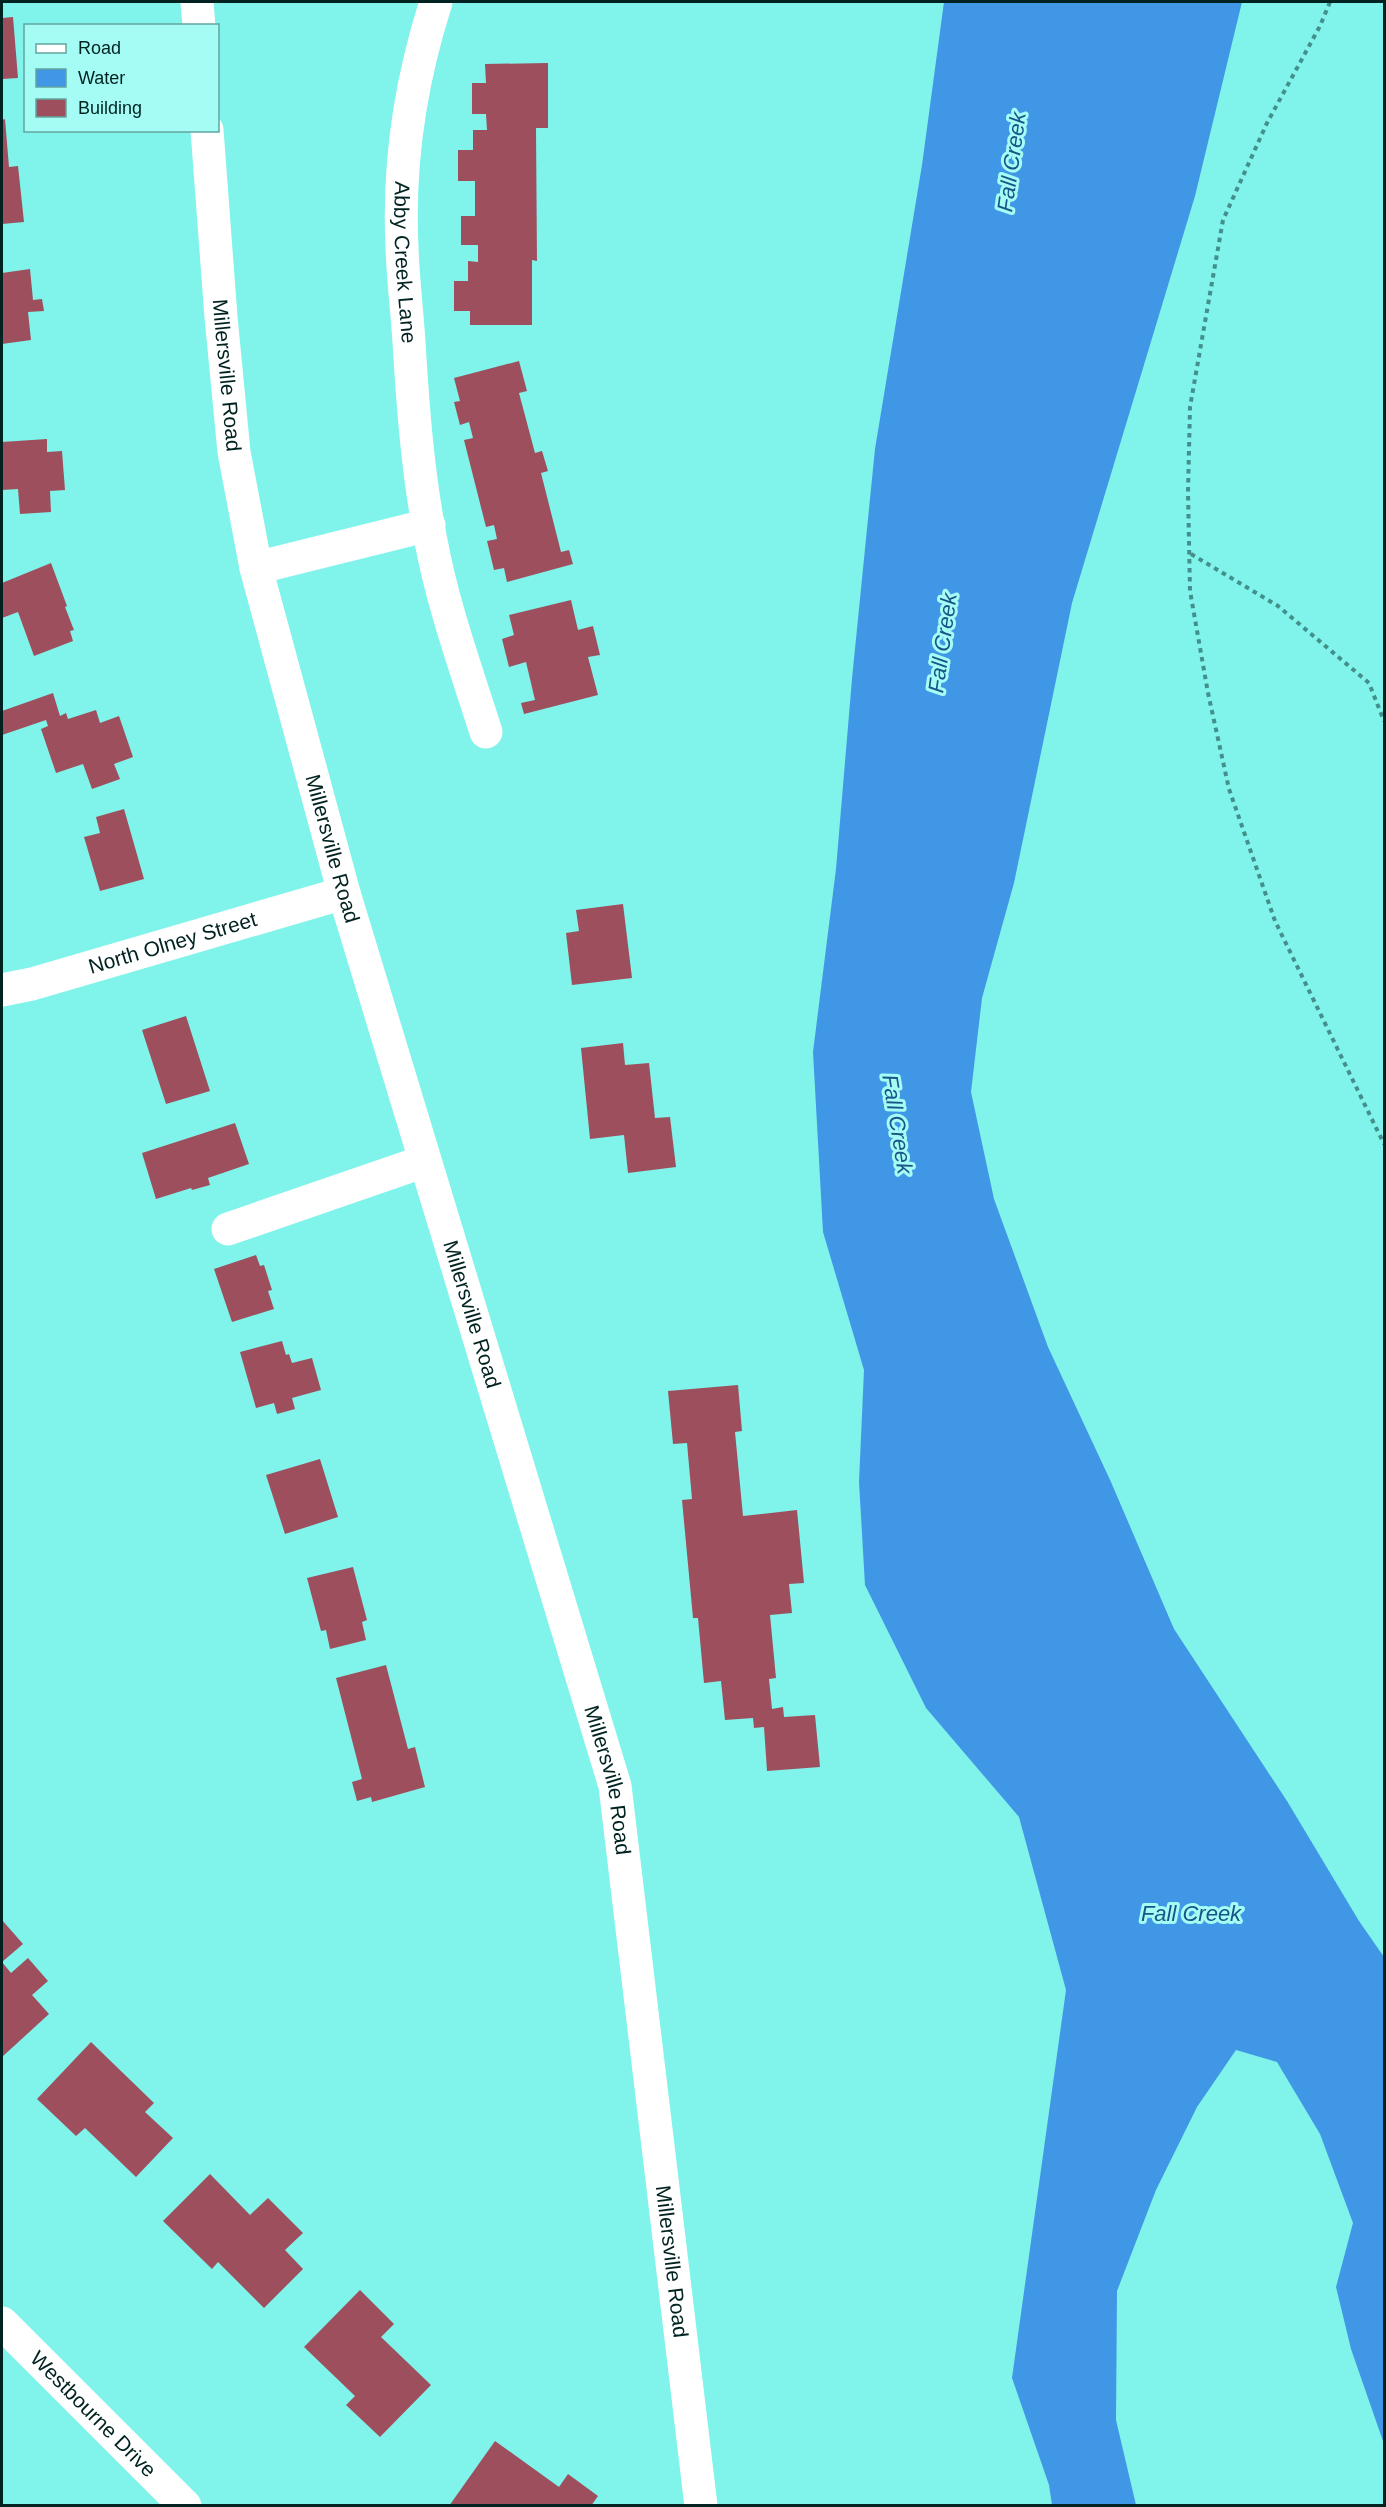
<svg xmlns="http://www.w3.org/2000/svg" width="1386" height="2507" viewBox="0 0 1386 2507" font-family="Helvetica,sans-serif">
<rect width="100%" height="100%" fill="#80f3ea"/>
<path fill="#4097e6" d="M 944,2 L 1242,2 L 1195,196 L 1072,603 L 1014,883 L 982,998 L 971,1092 L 994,1199 L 1048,1347 L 1111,1482 L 1174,1629 L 1287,1801 L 1359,1921 L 1384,1957 L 1384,2444 L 1351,2349 L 1336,2287 L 1353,2223 L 1320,2134 L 1277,2062 L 1236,2050 L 1197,2107 L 1156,2190 L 1117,2291 L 1116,2420 L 1136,2505 L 1052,2505 L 1049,2485 L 1012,2378 L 1066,1990 L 1019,1817 L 926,1708 L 865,1585 L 859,1482 L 864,1370 L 823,1232 L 813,1052 L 836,869 L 852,679 L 875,449 L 922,165 Z"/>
<path fill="#9e4f5e" d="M 13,17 L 18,78 L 2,79 L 2,18 Z
M 548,63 L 548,128 L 536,128 L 537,261 L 532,260 L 532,325 L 470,325 L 470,311 L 454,311 L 454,281 L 468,281 L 468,261 L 478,262 L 478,245 L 461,245 L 461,216 L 475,216 L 475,181 L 458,181 L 458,150 L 473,150 L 473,130 L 487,130 L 486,114 L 472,114 L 472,83 L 486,83 L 485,64 Z
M 5,119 L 9,167 L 18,166 L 24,222 L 2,224 L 2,120 Z
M 30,269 L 33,300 L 42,299 L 44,311 L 28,312 L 31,340 L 2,344 L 2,273 Z
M 519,361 L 527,391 L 519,393 L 535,453 L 542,451 L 548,471 L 541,473 L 561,552 L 569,550 L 573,564 L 507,582 L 504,568 L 494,570 L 487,541 L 497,539 L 494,525 L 486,527 L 464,440 L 473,438 L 469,422 L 460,425 L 454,402 L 460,401 L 454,378 Z
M 47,439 L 47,452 L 62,451 L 65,490 L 50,491 L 51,512 L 20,514 L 18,489 L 2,490 L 2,442 Z
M 51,563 L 67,606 L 65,607 L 74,630 L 70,631 L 73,641 L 34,656 L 18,612 L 2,618 L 2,583 Z
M 571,600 L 578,630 L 593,626 L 600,655 L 588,657 L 598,695 L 524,714 L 521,703 L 535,700 L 526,662 L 509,667 L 502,639 L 514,635 L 509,615 Z
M 53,693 L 60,716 L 66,713 L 68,719 L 96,710 L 100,723 L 119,716 L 133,757 L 114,764 L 120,779 L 92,789 L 83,764 L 56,773 L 41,729 L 48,726 L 46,720 L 2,735 L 2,711 Z
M 124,809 L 144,879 L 100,891 L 84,837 L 100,833 L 96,817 Z
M 623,904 L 632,978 L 572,985 L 566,933 L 579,931 L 576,910 Z
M 186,1016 L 210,1091 L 166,1104 L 142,1030 Z
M 623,1043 L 625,1065 L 649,1063 L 655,1118 L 670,1117 L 676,1167 L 628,1173 L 624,1135 L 590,1139 L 581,1048 Z
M 235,1123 L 249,1164 L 208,1178 L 210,1185 L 192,1190 L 191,1188 L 156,1199 L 142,1153 Z
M 256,1255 L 260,1266 L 264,1265 L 272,1290 L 268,1291 L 274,1309 L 232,1322 L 214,1269 Z
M 282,1341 L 286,1355 L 289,1354 L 292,1363 L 312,1358 L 321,1390 L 292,1398 L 295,1409 L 277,1414 L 274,1403 L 256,1408 L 240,1352 Z
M 738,1385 L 742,1431 L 735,1432 L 743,1516 L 797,1510 L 804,1583 L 789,1584 L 792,1613 L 770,1615 L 776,1678 L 769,1679 L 772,1709 L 783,1707 L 784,1717 L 815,1715 L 820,1767 L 767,1771 L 764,1727 L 754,1728 L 753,1718 L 725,1720 L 721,1681 L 704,1683 L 698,1618 L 693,1618 L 682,1500 L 692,1499 L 687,1443 L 673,1444 L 668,1391 Z
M 320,1459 L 338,1517 L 285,1534 L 266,1475 Z
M 353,1567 L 367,1620 L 362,1622 L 366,1640 L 330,1649 L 326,1630 L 321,1631 L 307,1578 Z
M 386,1665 L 408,1749 L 415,1747 L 425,1787 L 372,1802 L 371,1797 L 357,1801 L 352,1782 L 362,1779 L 336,1678 Z
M 2,1920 L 23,1944 L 2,1962 L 11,1973 L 28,1958 L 48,1981 L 32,1995 L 49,2014 L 2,2057 Z
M 91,2042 L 154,2103 L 145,2112 L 173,2138 L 136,2177 L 85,2128 L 76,2136 L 37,2099 Z
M 210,2174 L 250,2215 L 268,2198 L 303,2233 L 285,2250 L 303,2269 L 264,2308 L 218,2262 L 212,2269 L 163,2221 Z
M 360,2290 L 394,2324 L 381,2337 L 431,2385 L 380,2437 L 346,2405 L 355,2396 L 304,2347 Z
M 495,2441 L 559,2487 L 568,2474 L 598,2496 L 591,2506 L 449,2506 Z"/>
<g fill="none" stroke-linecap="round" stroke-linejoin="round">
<path stroke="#43908a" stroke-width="4" stroke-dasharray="4.5 4.5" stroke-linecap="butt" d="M 1330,2 L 1320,26 L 1267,123 L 1223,220 L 1190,407 L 1188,492 L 1190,591 L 1208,693 L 1229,789 L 1275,921 L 1384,1144
M 1191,554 L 1278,606 L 1369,683 L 1384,721"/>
<g stroke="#fff" stroke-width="33">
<path d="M 197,2 L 199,26"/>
<path id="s1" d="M 436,2 C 411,80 398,165 402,247 C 403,279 407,311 409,342 C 413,409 418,475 431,541 C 443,606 466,669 486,732"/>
<path id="s2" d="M 207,130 L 221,317 L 234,452 L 256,568 L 344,893 L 615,1786 L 701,2506"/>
<path d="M 256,568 L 429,525"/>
<path id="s3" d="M 2,990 L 32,984 L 344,893"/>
<path d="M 228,1229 L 425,1161"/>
<path id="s4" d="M 2,2323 L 185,2506"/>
</g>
</g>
<g text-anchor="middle" stroke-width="6" stroke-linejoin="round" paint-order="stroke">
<g font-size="21" fill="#002321" stroke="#a4fcf4">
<text dy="7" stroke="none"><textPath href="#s1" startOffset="264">Abby Creek Lane</textPath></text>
<text dy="7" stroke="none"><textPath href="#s2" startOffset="246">Millersville Road</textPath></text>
<text dy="7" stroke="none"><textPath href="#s2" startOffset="732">Millersville Road</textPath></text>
<text dy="7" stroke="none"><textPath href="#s3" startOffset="177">North Olney Street</textPath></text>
<text dy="7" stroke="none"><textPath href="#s2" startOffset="1218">Millersville Road</textPath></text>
<text dy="7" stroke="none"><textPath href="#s2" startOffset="1704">Millersville Road</textPath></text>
<text dy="7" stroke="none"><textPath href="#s2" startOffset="2190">Millersville Road</textPath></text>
<text dy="7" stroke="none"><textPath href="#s4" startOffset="129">Westbourne Drive</textPath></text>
</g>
<g font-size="22" font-style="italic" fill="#185488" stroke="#a4fcf4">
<text transform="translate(1011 162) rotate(-82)" y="8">Fall Creek</text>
<text transform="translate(942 643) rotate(-82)" y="8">Fall Creek</text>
<text transform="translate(898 1124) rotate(81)" y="8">Fall Creek</text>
<text x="1191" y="1921">Fall Creek</text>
</g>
</g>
<rect width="1386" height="2507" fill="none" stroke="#002321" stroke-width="6"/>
<rect x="24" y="24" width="195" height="108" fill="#a4fcf4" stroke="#62a5a0" stroke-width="1.5"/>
<rect x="36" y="44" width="30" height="9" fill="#ffffff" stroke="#62a5a0" stroke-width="1.5"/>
<text x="78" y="54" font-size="18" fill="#002321">Road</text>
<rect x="36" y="69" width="30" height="18" fill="#4097e6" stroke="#62a5a0" stroke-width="1.5"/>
<text x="78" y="84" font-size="18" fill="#002321">Water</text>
<rect x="36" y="99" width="30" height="18" fill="#9e4f5e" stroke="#62a5a0" stroke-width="1.5"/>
<text x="78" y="114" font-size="18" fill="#002321">Building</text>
</svg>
